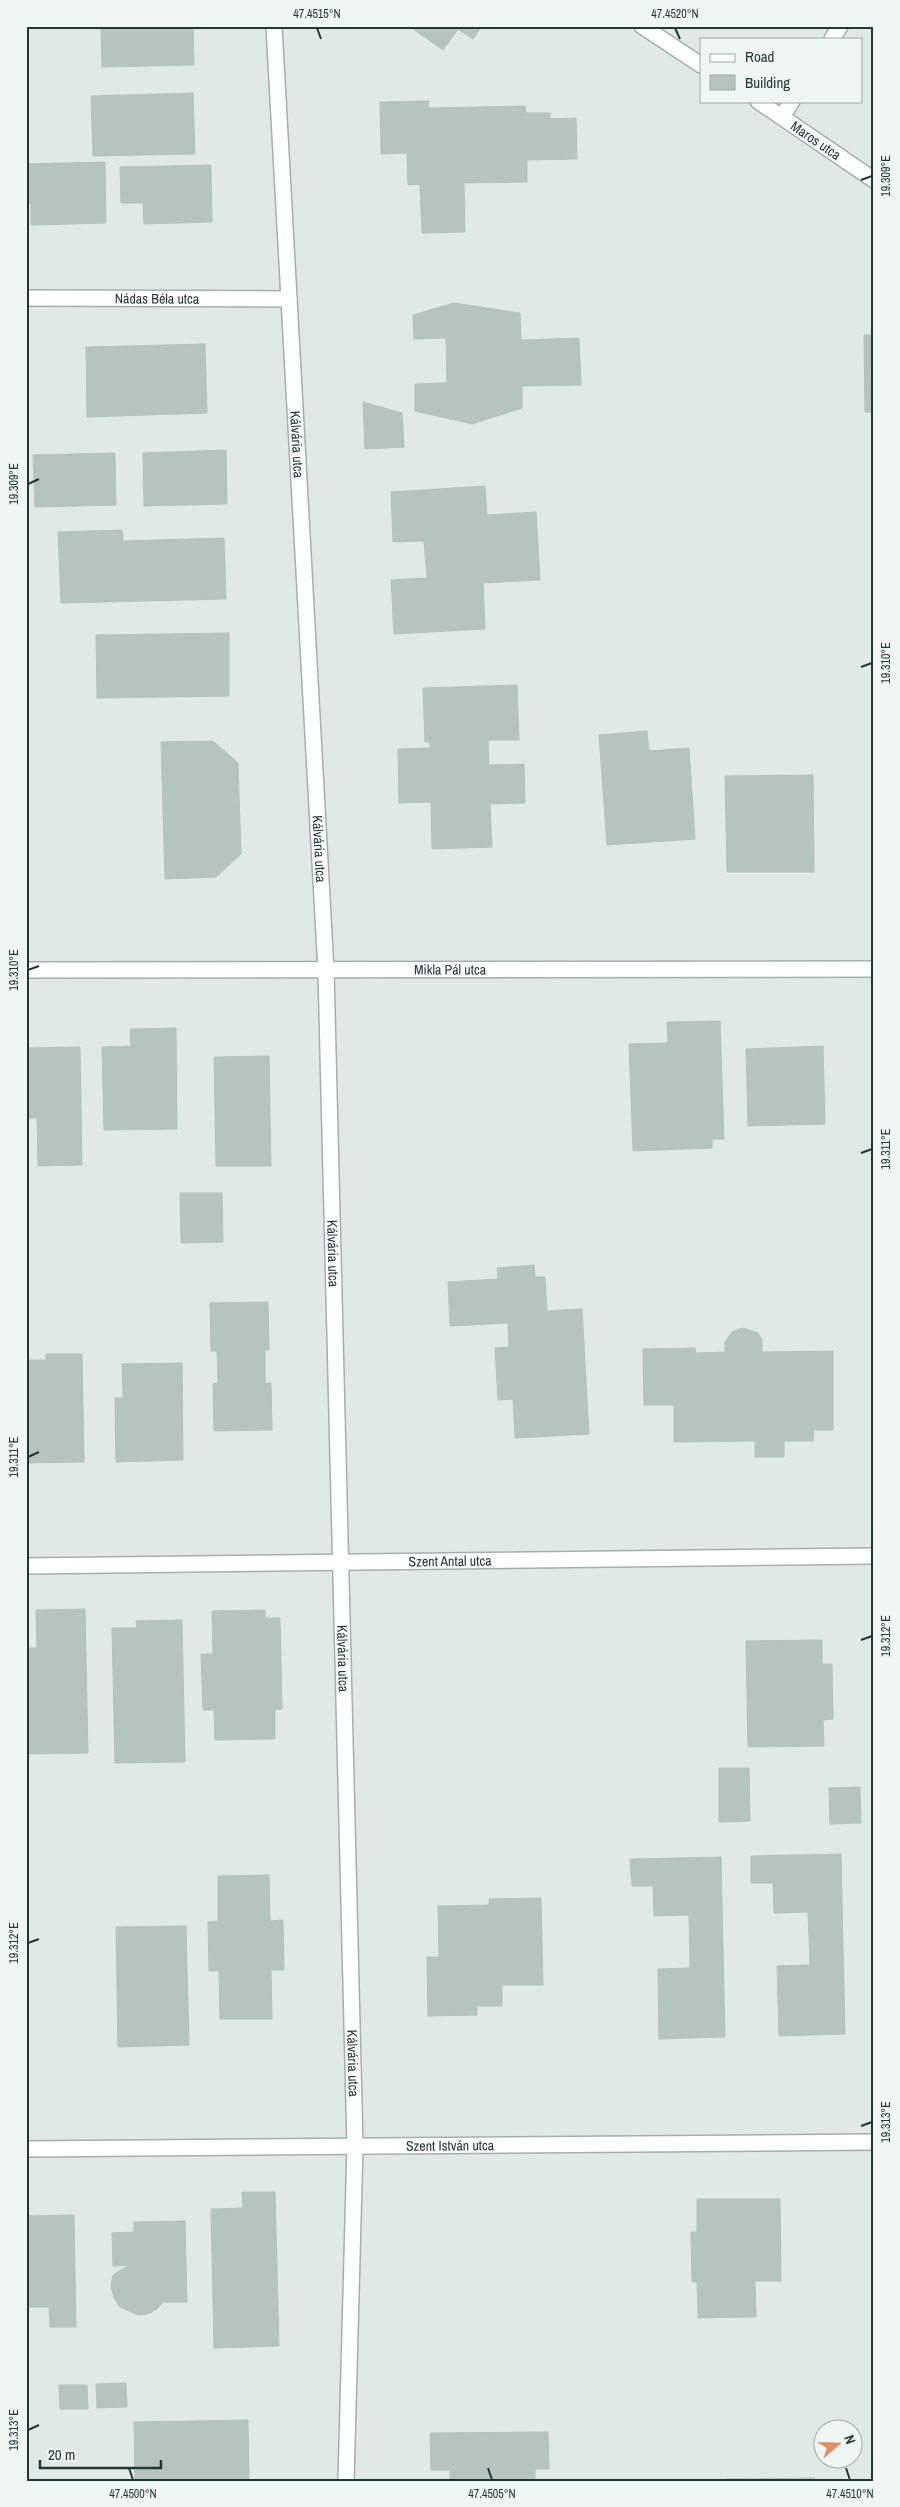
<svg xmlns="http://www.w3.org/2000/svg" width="900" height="2507" viewBox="0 0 900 2507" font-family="'Archivo Narrow',sans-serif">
<rect width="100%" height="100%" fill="#e0e9e6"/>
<path fill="#b5c4bf" stroke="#b3c2bd" d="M 101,26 L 193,26 L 194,65 L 102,67 Z
M 409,26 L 482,26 L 473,39 L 458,29 L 443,50 Z
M 193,93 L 195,154 L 93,156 L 91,96 Z
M 429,101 L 428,108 L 525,106 L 526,113 L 550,113 L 550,119 L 576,118 L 577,159 L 527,160 L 527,182 L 464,183 L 465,232 L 422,233 L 420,184 L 408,185 L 407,153 L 381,154 L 380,102 Z
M 105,162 L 106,223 L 31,225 L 31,203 L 26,203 L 26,164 Z
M 211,165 L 212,222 L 144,224 L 143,203 L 121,203 L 120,167 Z
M 454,303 L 520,313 L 521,340 L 579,338 L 581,385 L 522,386 L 522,408 L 472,424 L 415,411 L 415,384 L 447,383 L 446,338 L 414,339 L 413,315 Z
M 864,335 L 874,335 L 874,412 L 865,412 Z
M 205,344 L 207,413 L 87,417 L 86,347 Z
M 363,402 L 402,413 L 404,447 L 365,449 Z
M 226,450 L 227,504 L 144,506 L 143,453 Z
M 115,453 L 116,505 L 35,507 L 33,455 Z
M 485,486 L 487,515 L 536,512 L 540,580 L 483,583 L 485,629 L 394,634 L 391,580 L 427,578 L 424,541 L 393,542 L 391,492 Z
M 122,530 L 123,541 L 224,538 L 226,599 L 61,603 L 58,532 Z
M 229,633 L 229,696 L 97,698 L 96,635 Z
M 517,685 L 519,740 L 488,740 L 489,765 L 524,764 L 525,803 L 490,804 L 492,847 L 432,849 L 431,802 L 399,803 L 398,749 L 430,748 L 430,742 L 425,742 L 423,688 Z
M 647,731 L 649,751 L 689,748 L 695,839 L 607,845 L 599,735 Z
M 213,741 L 238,763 L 241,854 L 216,877 L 165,879 L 161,742 Z
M 813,775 L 814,872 L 727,872 L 725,776 Z
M 720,1021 L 724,1139 L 712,1139 L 712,1148 L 633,1151 L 629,1044 L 668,1043 L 667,1022 Z
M 176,1028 L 177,1129 L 104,1130 L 102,1047 L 131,1046 L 130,1029 Z
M 823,1046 L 825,1124 L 748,1126 L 746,1049 Z
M 80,1047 L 82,1165 L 38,1166 L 37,1118 L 26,1118 L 26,1048 Z
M 269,1056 L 271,1166 L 216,1166 L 214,1057 Z
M 180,1193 L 222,1193 L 223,1242 L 181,1243 Z
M 534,1265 L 535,1277 L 545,1277 L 547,1311 L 582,1309 L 589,1434 L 515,1438 L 513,1399 L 498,1400 L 495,1348 L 509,1347 L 508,1323 L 450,1326 L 448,1282 L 498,1279 L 497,1268 Z
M 268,1302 L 269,1350 L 265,1350 L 265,1383 L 271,1383 L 272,1430 L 214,1431 L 213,1384 L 218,1383 L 217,1351 L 211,1351 L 210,1303 Z
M 743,1328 L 758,1333 L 762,1340 L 762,1352 L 833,1351 L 833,1430 L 814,1430 L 813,1441 L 784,1441 L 784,1457 L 755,1457 L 755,1441 L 674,1442 L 674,1405 L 644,1405 L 643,1349 L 695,1348 L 696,1353 L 725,1352 L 725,1342 L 732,1332 Z
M 46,1354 L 82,1354 L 84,1462 L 26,1463 L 26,1360 L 46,1360 Z
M 182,1363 L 183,1460 L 116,1462 L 115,1398 L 123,1398 L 122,1364 Z
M 85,1609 L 88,1753 L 26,1754 L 26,1648 L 37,1648 L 36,1610 Z
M 265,1610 L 265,1618 L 280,1618 L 282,1709 L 275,1710 L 275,1739 L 215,1740 L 214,1710 L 203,1710 L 201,1654 L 213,1654 L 212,1611 Z
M 182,1620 L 185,1762 L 115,1763 L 112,1628 L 137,1628 L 136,1621 Z
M 822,1640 L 822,1664 L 832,1664 L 833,1719 L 823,1720 L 824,1746 L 748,1747 L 746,1641 Z
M 719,1768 L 749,1768 L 750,1821 L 719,1822 Z
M 860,1787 L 861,1823 L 830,1824 L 829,1788 Z
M 841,1854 L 845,2034 L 779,2036 L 777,1966 L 810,1965 L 808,1912 L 774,1913 L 773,1883 L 751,1883 L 751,1856 Z
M 721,1857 L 725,2037 L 659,2039 L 658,1969 L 690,1968 L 689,1915 L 654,1916 L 653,1886 L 632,1886 L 630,1859 Z
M 269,1875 L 270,1921 L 283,1920 L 284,1970 L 271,1970 L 272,2019 L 220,2019 L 219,1971 L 209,1971 L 208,1922 L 218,1921 L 218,1876 Z
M 541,1898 L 543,1985 L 502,1985 L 502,2006 L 477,2006 L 477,2015 L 428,2016 L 427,1957 L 439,1957 L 438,1906 L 489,1905 L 489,1899 Z
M 186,1926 L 189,2045 L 118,2047 L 116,1927 Z
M 242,2192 L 275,2192 L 279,2346 L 214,2348 L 211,2209 L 243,2208 Z
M 697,2199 L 780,2199 L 781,2281 L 755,2281 L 756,2317 L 698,2318 L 697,2282 L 692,2282 L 691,2232 L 697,2232 Z
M 74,2215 L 76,2327 L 50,2327 L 49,2307 L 26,2307 L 26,2216 Z
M 185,2221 L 187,2302 L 163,2302 L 157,2309 L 148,2314 L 138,2315 L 120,2307 L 114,2298 L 111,2286 L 113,2275 L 129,2265 L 113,2266 L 112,2233 L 134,2232 L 134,2222 Z
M 126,2383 L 127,2407 L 97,2408 L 96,2384 Z
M 59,2385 L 87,2385 L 88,2409 L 60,2409 Z
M 248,2420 L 249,2481 L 135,2481 L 134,2422 Z
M 548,2432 L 549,2469 L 535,2469 L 535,2481 L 450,2481 L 450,2470 L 431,2470 L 430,2433 Z
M 815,2478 L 815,2481 L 727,2479 Z"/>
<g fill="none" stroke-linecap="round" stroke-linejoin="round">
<defs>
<g id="minor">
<path id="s1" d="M 274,26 L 326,971 L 355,2146 L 346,2481"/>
<path d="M 642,26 L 701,65"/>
<path d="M 832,39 L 840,26"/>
<path id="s2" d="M 758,101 L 874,180"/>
<path d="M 782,117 L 792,101"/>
<path id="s3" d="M 26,298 L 289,299"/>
<path id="s4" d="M 26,970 L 874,969"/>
<path id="s5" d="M 26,1566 L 874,1556"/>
<path id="s6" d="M 26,2149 L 874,2142"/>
</g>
</defs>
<use href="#minor" stroke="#a3b0ad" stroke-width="18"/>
<use href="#minor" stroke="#fff" stroke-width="15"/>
</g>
<path fill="none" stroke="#223834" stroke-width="2" d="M 317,28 L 321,39M 675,28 L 680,39M 861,180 L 872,176M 28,484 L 39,479M 861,667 L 872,663M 28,970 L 39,966M 861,1153 L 872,1149M 28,1457 L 39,1452M 861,1640 L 872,1636M 28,1943 L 39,1939M 861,2126 L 872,2122M 28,2430 L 39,2425M 129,2468 L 133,2480M 488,2468 L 492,2480M 846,2468 L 850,2480"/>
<g text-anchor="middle" stroke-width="4" stroke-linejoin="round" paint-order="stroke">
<g font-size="14" fill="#223834" stroke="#f0f6f4">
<text dy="5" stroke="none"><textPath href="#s2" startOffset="70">Maros utca</textPath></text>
<text dy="5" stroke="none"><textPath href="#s3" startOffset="131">Nádas Béla utca</textPath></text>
<text dy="5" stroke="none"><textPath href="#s1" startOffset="419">Kálvária utca</textPath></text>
<text dy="5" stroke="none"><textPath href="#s1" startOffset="824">Kálvária utca</textPath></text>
<text dy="5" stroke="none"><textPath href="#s4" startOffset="424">Mikla Pál utca</textPath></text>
<text dy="5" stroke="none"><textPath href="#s1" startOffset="1229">Kálvária utca</textPath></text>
<text dy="5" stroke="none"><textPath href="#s5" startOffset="424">Szent Antal utca</textPath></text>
<text dy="5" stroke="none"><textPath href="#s1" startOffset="1634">Kálvária utca</textPath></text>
<text dy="5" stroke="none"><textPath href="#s1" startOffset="2039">Kálvária utca</textPath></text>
<text dy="5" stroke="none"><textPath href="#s6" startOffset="424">Szent István utca</textPath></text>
</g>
</g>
<rect width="900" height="2507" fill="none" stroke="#f0f6f4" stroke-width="55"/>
<rect x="700" y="38" width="162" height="65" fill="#f0f6f4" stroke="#9eaaa7"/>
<rect x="710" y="54" width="25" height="8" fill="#ffffff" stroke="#9eaaa7"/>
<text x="745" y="62" font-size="15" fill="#223834">Road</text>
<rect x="710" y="75" width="25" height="15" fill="#b5c4bf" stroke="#9eaaa7"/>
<text x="745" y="88" font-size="15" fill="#223834">Building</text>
<g transform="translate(838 2444) rotate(70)"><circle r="24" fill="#f0f6f4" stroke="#9eaaa7"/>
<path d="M0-4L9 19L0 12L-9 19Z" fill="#e58c62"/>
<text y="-8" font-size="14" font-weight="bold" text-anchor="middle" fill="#223834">N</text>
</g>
<path d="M40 2460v8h121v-8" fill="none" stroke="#223834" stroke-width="2.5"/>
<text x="48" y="2460" font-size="15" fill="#223834" stroke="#f0f6f4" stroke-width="4" paint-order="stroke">20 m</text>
<rect x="28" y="28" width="844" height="2452" fill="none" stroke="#223834" stroke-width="2"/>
<g font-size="12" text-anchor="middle" fill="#223834">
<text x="317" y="18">47.4515°N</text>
<text x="675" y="18">47.4520°N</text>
<text transform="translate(886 176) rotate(-90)" y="4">19.309°E</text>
<text transform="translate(14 484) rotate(-90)" y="4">19.309°E</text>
<text transform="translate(886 663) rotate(-90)" y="4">19.310°E</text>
<text transform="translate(14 970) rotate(-90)" y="4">19.310°E</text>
<text transform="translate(886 1149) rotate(-90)" y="4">19.311°E</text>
<text transform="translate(14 1457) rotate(-90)" y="4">19.311°E</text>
<text transform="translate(886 1636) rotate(-90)" y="4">19.312°E</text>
<text transform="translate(14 1943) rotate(-90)" y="4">19.312°E</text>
<text transform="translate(886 2122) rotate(-90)" y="4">19.313°E</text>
<text transform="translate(14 2430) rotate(-90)" y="4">19.313°E</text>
<text x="133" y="2498">47.4500°N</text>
<text x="492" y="2498">47.4505°N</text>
<text x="850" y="2498">47.4510°N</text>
</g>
</svg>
